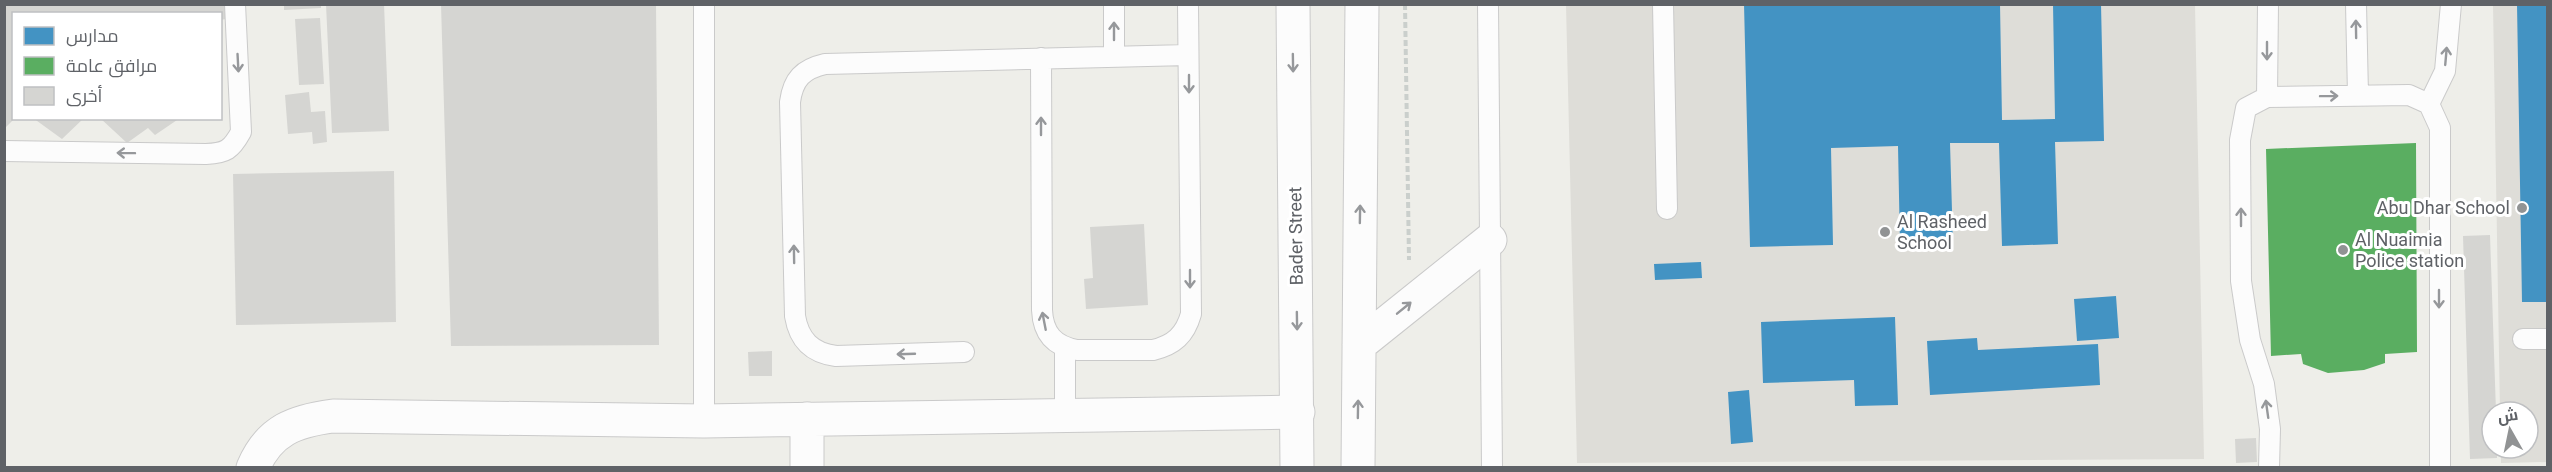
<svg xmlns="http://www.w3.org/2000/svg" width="2552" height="472" viewBox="0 0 2552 472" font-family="Roboto,Cairo,sans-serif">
<rect width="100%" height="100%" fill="#eeeee9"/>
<path fill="#deddd8" d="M 1566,5 L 2195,5 L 2204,459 L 1577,463 Z
M 2493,5 L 2547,5 L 2547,462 L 2501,463 L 2501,448 L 2528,448 L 2528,412 L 2500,412 Z"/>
<path fill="#4393c3" d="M 1744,4 L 2000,4 L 2002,120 L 2055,119 L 2053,4 L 2101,4 L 2104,141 L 2055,142 L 2058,244 L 2002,246 L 1999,143 L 1950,143 L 1953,245 L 1900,246 L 1898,146 L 1831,148 L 1833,245 L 1750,247 Z
M 2517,4 L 2548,4 L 2548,302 L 2522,302 Z
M 1701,262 L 1702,278 L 1655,280 L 1654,264 Z
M 2116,296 L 2119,338 L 2077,341 L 2074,299 Z
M 1895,317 L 1898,405 L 1855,406 L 1854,380 L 1763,383 L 1761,322 Z
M 1977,338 L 1978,350 L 2098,344 L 2100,385 L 1930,395 L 1927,341 Z
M 1749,390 L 1753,442 L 1731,444 L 1728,392 Z"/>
<path fill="#5aae61" d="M 2416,143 L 2417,352 L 2385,354 L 2385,363 L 2364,370 L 2328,373 L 2303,364 L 2301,354 L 2271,356 L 2266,149 Z"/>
<path fill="#d5d5d2" d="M 4,4 L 226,4 L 226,19 L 220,20 L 220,14 L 14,14 L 14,119 L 4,129 Z
M 284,4 L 321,4 L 321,8 L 284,10 Z
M 326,4 L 384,4 L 389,131 L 332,133 Z
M 441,4 L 656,4 L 659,345 L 451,346 Z
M 320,18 L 324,84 L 299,85 L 295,19 Z
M 309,92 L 311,112 L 325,111 L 327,142 L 313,144 L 312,132 L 288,134 L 285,95 Z
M 33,118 L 84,118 L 62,139 Z
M 100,118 L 180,118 L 155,135 L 148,128 L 127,143 Z
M 394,171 L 396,322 L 236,325 L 233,174 Z
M 1144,224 L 1148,305 L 1086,309 L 1084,279 L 1093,278 L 1090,227 Z
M 2490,235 L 2496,412 L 2492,412 L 2492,448 L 2497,448 L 2497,458 L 2470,459 L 2463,236 Z
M 772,351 L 772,376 L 749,376 L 748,352 Z
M 2256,438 L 2257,462 L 2236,463 L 2235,439 Z"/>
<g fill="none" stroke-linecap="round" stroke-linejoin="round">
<defs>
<path id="service" d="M 1114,4 L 1114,57
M 1488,4 L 1492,468
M 1663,4 L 1667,209
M 2356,4 L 2358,95
M 1041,58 L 1042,310 C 1043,333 1054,346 1077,350 L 1153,350 C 1174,345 1185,335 1191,314 L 1188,4
M 2267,97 L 2268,4
M 2429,104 L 2445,71 L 2451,4
M 4,151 L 206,154 C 226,153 231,150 241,132 L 235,4
M 2523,339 L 2548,339
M 964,352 L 836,356 C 812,353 799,340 795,316 L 790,102 C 793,79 803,69 825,64 L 1188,55
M 1065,415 L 1065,348
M 704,421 L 704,4
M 2269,468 L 2270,429 L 2264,384 L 2250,340 L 2241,281 L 2240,140 L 2246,108 L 2267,97 L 2409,95 L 2429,104 L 2440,128 L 2440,468"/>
<path id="minor" d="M 807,419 L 807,468
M 253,468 C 269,430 295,421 333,416 L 704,421 L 1298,412"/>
<path id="secondary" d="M 1293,4 L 1297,468
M 1359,345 L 1490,240
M 1358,468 L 1362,4"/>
</defs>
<use href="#service" stroke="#cacaca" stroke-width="22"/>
<use href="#minor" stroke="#cacaca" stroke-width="35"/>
<use href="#secondary" stroke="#cacaca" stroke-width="35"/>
<path stroke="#cacfcc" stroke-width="4" stroke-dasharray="6 3" stroke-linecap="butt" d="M 1405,4 L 1409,260"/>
<use href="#service" stroke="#fcfcfc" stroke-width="20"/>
<use href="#minor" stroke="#fcfcfc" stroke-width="33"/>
<use href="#secondary" stroke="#fcfcfc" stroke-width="33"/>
</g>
<defs><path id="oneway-shaft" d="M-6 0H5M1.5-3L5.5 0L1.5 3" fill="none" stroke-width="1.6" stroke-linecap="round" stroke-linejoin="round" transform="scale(1.5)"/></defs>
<g stroke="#96989b">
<use href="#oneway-shaft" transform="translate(2356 29) rotate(-91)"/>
<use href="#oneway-shaft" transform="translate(1114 31) rotate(-90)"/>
<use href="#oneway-shaft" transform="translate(2267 51) rotate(90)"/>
<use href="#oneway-shaft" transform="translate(2446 56) rotate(-85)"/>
<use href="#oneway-shaft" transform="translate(238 63) rotate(87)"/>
<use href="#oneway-shaft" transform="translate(1293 63) rotate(89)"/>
<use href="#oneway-shaft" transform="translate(1189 84) rotate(90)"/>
<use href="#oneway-shaft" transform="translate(2329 96) rotate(-1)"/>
<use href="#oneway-shaft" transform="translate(1041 126) rotate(-90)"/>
<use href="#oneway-shaft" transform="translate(126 153) rotate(-179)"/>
<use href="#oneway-shaft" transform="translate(1360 214) rotate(-89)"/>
<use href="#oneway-shaft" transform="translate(2241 217) rotate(-90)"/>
<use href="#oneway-shaft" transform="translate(794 254) rotate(-91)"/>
<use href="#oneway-shaft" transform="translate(1190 279) rotate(90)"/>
<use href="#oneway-shaft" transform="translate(2439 299) rotate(90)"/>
<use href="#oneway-shaft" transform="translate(1404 308) rotate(-39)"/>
<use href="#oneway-shaft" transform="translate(1044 321) rotate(-101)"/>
<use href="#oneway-shaft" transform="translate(1297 321) rotate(89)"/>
<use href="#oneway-shaft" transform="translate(906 354) rotate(178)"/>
<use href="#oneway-shaft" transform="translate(1358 409) rotate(-89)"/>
<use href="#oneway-shaft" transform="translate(2267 409) rotate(-98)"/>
</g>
<g fill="#919394" stroke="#fff" stroke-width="2">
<circle cx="2522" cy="208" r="6"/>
<circle cx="1885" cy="232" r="6"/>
<circle cx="2343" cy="250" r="6"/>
</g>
<g text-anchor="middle" stroke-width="6" stroke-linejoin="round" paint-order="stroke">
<g font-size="18" fill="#5f6267" stroke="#fff" text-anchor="start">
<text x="2510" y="214" text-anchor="end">Abu Dhar School</text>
<text x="1897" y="228">Al Rasheed<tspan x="1897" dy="21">School</tspan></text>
<text x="2355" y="246">Al Nuaimia<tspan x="2355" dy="21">Police station</tspan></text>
</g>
<g font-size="18" fill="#5f6267" stroke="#fff">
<text transform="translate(1296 236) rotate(-91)" y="6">Bader Street</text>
</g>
</g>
<rect width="2552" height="472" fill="none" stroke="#5f6267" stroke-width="12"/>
<rect x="12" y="12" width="210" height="108" fill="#ffffff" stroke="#bfc0c2" stroke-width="1.5"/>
<rect x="24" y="27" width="30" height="18" fill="#4393c3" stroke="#bfc0c2" stroke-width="1.5"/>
<text x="66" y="42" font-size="18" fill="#5f6267">مدارس</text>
<rect x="24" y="57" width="30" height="18" fill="#5aae61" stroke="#bfc0c2" stroke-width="1.5"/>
<text x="66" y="72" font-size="18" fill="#5f6267">مرافق عامة</text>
<rect x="24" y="87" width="30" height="18" fill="#d5d5d2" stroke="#bfc0c2" stroke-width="1.5"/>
<text x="66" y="102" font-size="18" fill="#5f6267">أخرى</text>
<g transform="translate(2510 430) rotate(351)"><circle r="28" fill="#ffffff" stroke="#bfc0c2" stroke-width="1.5"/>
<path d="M0-4.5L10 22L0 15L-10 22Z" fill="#919394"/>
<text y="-9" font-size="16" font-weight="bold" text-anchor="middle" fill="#5f6267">ش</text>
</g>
</svg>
